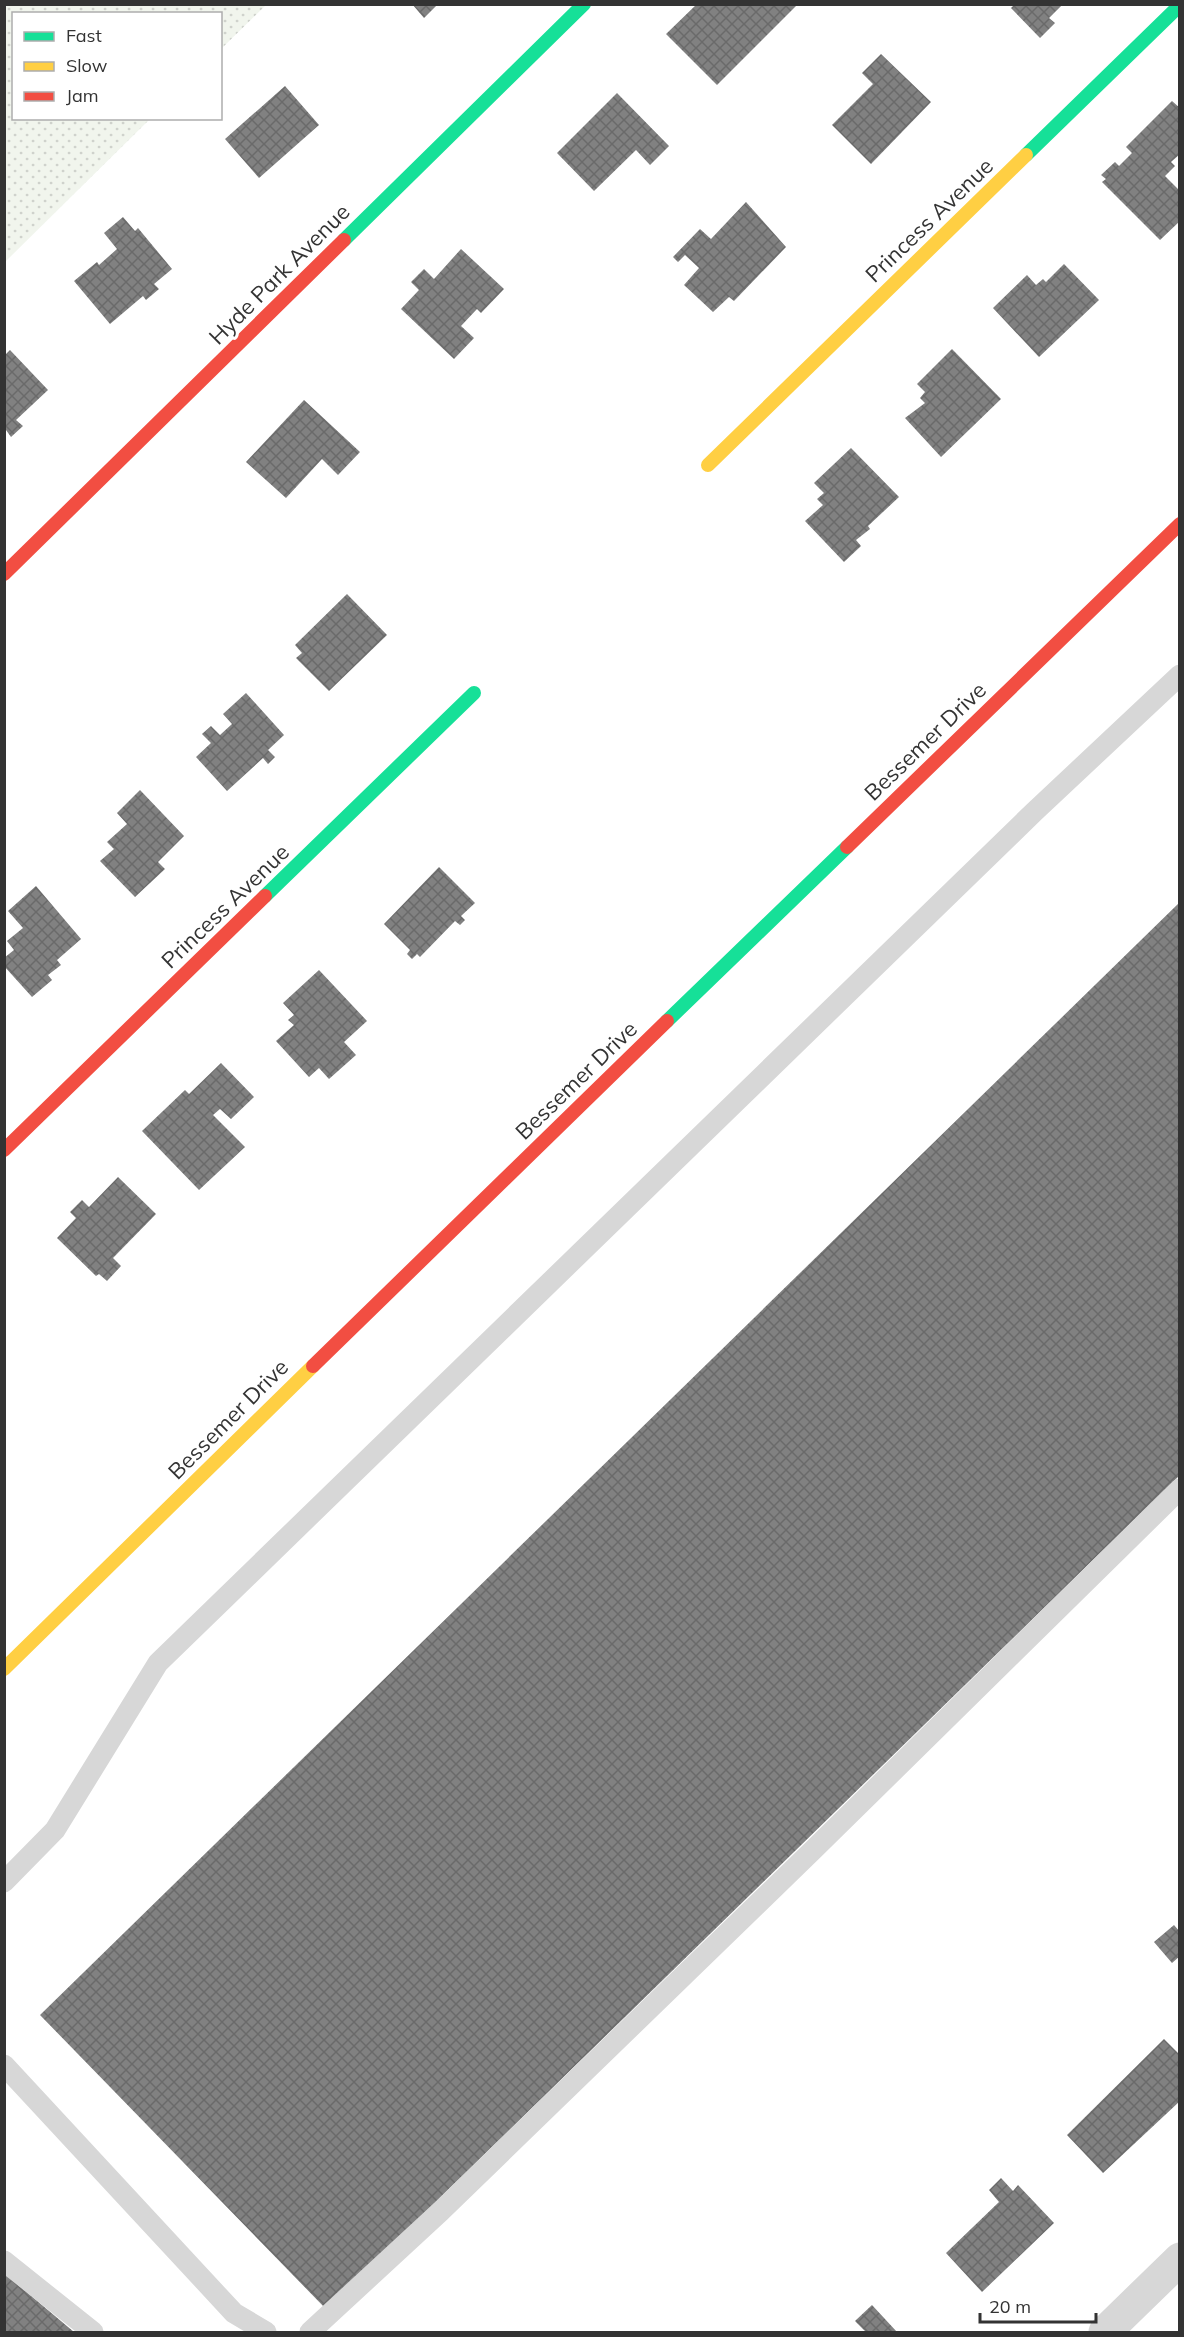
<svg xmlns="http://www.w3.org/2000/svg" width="1184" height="2337" viewBox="0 0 1184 2337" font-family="Mulish,sans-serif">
<defs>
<pattern id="grass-dots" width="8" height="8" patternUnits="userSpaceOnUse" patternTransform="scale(1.5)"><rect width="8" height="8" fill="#f1f5ed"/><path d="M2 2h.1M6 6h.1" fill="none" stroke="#cfd2cc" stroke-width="1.8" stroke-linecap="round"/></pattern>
<pattern id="building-cross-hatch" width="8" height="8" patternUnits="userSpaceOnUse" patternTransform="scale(1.5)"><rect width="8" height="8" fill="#818181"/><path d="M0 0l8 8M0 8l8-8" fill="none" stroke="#6a6a6a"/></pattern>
</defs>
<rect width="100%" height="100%" fill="#fff"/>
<path fill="url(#grass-dots)" d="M 5,4 L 266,4 L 266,5 L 221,49 L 220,14 L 14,14 L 14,118 L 150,119 L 5,262 Z"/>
<path fill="url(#building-cross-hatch)" d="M 412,4 L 438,4 L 424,18 Z
M 697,4 L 707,5 L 798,4 L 717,85 L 666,34 Z
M 1015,4 L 1063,4 L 1049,18 L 1055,23 L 1040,38 L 1011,8 Z
M 881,54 L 931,102 L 871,164 L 832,125 L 873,84 L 862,73 Z
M 285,86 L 319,125 L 259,178 L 225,139 Z
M 617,93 L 669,146 L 650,165 L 636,150 L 594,191 L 557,153 Z
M 1172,101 L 1180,108 L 1180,154 L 1171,162 L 1175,166 L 1165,176 L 1180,191 L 1180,221 L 1160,240 L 1102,182 L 1106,179 L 1101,175 L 1115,162 L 1119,166 L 1132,153 L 1126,147 Z
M 746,202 L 786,247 L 734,301 L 729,297 L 713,312 L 684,285 L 699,268 L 685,255 L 678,262 L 673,257 L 700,229 L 711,239 Z
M 123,217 L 135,231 L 138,228 L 172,269 L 154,284 L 159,289 L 146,300 L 143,296 L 110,324 L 74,281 L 97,262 L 99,265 L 117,249 L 104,233 Z
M 461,249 L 504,289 L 481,313 L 477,309 L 461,326 L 474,338 L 454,359 L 401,309 L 419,290 L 411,282 L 424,269 L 434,279 Z
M 1064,264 L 1099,300 L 1039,357 L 993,308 L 1027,275 L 1036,285 L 1043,279 L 1046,282 Z
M 952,349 L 1001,399 L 941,457 L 905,418 L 925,403 L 920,398 L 925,392 L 917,384 Z
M 10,350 L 48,390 L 16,420 L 23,426 L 11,437 L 6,430 L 4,432 L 4,356 Z
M 304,400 L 360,452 L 338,475 L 322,459 L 286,498 L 246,462 Z
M 851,448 L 899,497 L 868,526 L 870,529 L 856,540 L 861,546 L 844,562 L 805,521 L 823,505 L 817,499 L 824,493 L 814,483 Z
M 347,594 L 387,635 L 329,691 L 296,658 L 302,653 L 295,645 Z
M 246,693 L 284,735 L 268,750 L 275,757 L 268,764 L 263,758 L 227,791 L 196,757 L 211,743 L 202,734 L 211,726 L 220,735 L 232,724 L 223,714 Z
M 140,790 L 184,836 L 158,862 L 165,869 L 135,897 L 100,861 L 114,849 L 107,842 L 127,824 L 117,813 Z
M 439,867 L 475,903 L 461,916 L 465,920 L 460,925 L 455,921 L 420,957 L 417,954 L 412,959 L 407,954 L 410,950 L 384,924 Z
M 36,886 L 81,939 L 57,960 L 61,965 L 48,975 L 52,980 L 32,997 L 4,966 L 4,958 L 14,950 L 7,941 L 23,928 L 8,911 Z
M 1180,902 L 1180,1475 L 326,2309 L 40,2015 Z
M 319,970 L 367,1021 L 344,1042 L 356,1055 L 329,1079 L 319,1068 L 309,1077 L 276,1041 L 294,1025 L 288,1020 L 294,1015 L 283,1003 Z
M 221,1063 L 254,1097 L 231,1119 L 220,1109 L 213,1115 L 245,1147 L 199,1190 L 142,1131 L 185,1090 L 189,1094 Z
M 118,1177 L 156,1214 L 113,1258 L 121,1266 L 107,1281 L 99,1274 L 96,1276 L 57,1238 L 76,1218 L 70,1212 L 82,1200 L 89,1207 Z
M 1174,1925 L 1180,1932 L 1180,1956 L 1172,1963 L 1154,1942 Z
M 1164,2039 L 1180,2055 L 1180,2101 L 1103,2173 L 1067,2135 Z
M 1001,2178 L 1013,2191 L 1018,2185 L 1054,2223 L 982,2292 L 946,2253 L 999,2202 L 989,2190 Z
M 4,2273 L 74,2332 L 4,2332 Z
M 872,2305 L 897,2332 L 866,2332 L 855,2321 Z"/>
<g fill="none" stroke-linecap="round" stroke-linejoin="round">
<path stroke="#d7d7d7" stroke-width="21" d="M 4,1882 L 55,1830 L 158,1663 L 1034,812 L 1180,675
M 4,2065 L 234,2313 L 266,2332
M 4,2261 L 93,2332
M 310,2332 L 441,2211 L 812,1851 L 1180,1489"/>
<path stroke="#d7d7d7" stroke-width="33" d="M 1105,2332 L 1180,2259"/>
<path stroke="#16e098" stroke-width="14" d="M 1026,155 L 1180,5
M 344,240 L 584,4
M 265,896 L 474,693
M 667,1021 L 847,847"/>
<path stroke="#ffcf43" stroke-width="14" d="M 708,465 L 1026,155
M 4,1669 L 313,1366"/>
<path stroke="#f24e42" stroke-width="14" d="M 4,574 L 344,240
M 847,847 L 1180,524
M 4,1150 L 265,896
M 313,1366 L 667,1021"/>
</g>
<g text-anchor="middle" stroke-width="6" stroke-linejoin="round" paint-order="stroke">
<g font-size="22" fill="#333" stroke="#fff">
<text transform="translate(929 220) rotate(-44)" y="8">Princess Avenue</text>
<text transform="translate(279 274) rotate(-45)" y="8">Hyde Park Avenue</text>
<text transform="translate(925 741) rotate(-44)" y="8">Bessemer Drive</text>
<text transform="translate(225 906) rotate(-44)" y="8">Princess Avenue</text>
<text transform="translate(576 1080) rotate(-44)" y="8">Bessemer Drive</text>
<text transform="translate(228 1419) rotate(-45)" y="8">Bessemer Drive</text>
</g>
</g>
<rect width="1184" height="2337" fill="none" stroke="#333333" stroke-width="12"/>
<rect x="12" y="12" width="210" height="108" fill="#ffffff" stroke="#adadad" stroke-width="1.5"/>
<rect x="24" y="32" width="30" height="9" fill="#16e098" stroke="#adadad" stroke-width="1.5"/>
<text x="66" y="42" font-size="18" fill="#333333">Fast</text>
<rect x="24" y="62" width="30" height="9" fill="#ffcf43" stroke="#adadad" stroke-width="1.5"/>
<text x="66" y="72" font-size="18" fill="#333333">Slow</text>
<rect x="24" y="92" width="30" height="9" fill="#f24e42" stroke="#adadad" stroke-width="1.5"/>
<text x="66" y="102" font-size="18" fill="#333333">Jam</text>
<path d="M980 2313v9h116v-9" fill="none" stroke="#333333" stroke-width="3"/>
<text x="989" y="2313" font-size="18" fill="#333333" stroke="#ffffff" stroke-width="4.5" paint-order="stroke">20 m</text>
</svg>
